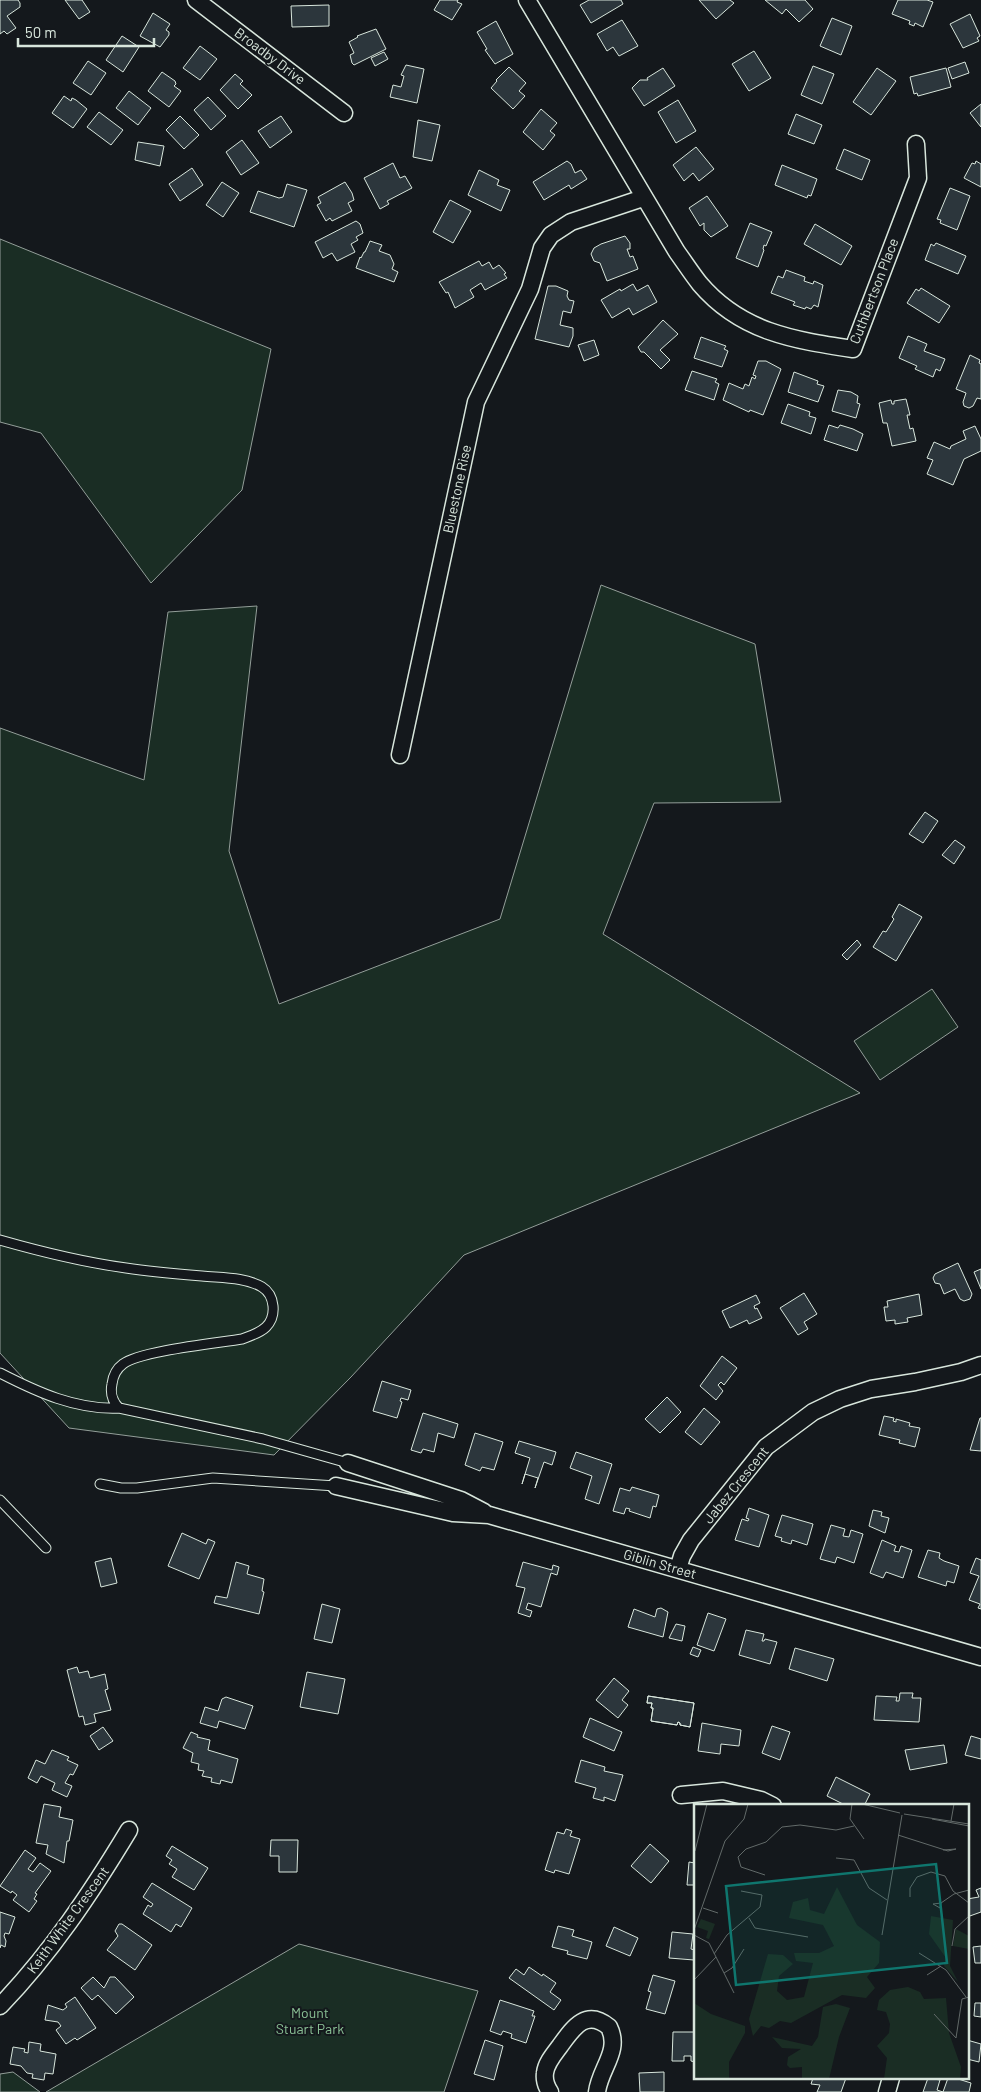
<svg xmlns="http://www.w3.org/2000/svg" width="981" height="2092" viewBox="0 0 981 2092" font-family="Barlow,sans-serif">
<rect width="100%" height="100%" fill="#14181c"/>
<path fill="#1a2d24" stroke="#939e99" d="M 0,239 L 271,349 L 242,490 L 151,583 L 41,433 L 0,422 Z
M 601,585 L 755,644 L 781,802 L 654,803 L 603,934 L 860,1093 L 464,1255 L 351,1377 L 274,1455 L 69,1428 L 0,1353 L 0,728 L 144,780 L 168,612 L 257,606 L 229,851 L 279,1004 L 500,919 Z
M 932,989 L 958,1027 L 880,1080 L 854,1041 Z
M 299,1944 L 478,1991 L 444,2092 L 46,2092 Z
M 13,2072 L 40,2092 L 0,2092 L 0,2074 Z"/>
<path fill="#2c363c" stroke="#d8e6dc" d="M 0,0 L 18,0 L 20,3 L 20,7 L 7,16 L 16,28 L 7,34 L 4,31 L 0,34 Z
M 65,0 L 82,0 L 90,12 L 79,19 Z
M 440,0 L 458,0 L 457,2 L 462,4 L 452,20 L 434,10 Z
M 589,0 L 621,0 L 623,4 L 591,23 L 580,5 Z
M 699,0 L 730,0 L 734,3 L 716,19 Z
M 765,0 L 805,0 L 813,9 L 799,22 L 786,9 L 782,14 Z
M 898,0 L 927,0 L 933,2 L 923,27 L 915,23 L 914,26 L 909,24 L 910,21 L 892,14 Z
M 329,5 L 329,26 L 292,27 L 291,6 Z
M 153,13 L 170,24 L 166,30 L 169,32 L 169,35 L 160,47 L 140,36 Z
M 970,14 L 980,36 L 977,38 L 979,41 L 963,48 L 950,24 Z
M 832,18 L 852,26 L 841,55 L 820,46 Z
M 622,20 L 638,46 L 619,56 L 613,47 L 607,51 L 597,34 Z
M 496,21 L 513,54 L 495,64 L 485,50 L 487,49 L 477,32 Z
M 376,29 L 386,49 L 354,65 L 352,63 L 350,55 L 354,53 L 349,42 L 358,37 L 357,36 Z
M 122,36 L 139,47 L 123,72 L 106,60 Z
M 200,46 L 217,59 L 200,80 L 183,68 Z
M 754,51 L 771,78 L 749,91 L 732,64 Z
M 384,52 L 388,59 L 375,66 L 371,58 Z
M 88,61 L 106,73 L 91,95 L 73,83 Z
M 965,62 L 969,73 L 952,79 L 948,68 Z
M 406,65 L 424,69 L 417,103 L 390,97 L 393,85 L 401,87 L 404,76 L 401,75 Z
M 813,66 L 834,74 L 822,104 L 801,95 Z
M 509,67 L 526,83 L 519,91 L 525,96 L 513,109 L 491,88 L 497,81 L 496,80 Z
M 663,68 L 675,86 L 644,106 L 632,88 L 640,80 L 648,80 L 647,78 Z
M 877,68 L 896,81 L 871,115 L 853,102 Z
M 946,68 L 951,87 L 918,96 L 917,93 L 914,94 L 910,77 Z
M 162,72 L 175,81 L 176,84 L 174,86 L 181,91 L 169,107 L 148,91 Z
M 235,74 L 243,81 L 240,84 L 252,95 L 238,109 L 220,90 Z
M 129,91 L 151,108 L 138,125 L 116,108 Z
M 64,96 L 71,101 L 72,98 L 76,100 L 87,109 L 73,128 L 52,113 Z
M 208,97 L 226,116 L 211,130 L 194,110 Z
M 678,100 L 696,131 L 676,143 L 658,112 Z
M 981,104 L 981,127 L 970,113 Z
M 541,109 L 557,123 L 550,131 L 555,135 L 543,150 L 523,132 Z
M 99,112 L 123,130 L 111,145 L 87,127 Z
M 796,114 L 822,125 L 814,144 L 788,134 Z
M 180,116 L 199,135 L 184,149 L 166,130 Z
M 281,116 L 292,132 L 270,148 L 258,131 Z
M 418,120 L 440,125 L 432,161 L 413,157 Z
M 242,140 L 259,163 L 241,175 L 226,152 Z
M 138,142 L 164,146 L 160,166 L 135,160 Z
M 696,147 L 714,169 L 699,181 L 693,173 L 684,181 L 673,165 Z
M 844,149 L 870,160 L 862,180 L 836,169 Z
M 567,161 L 571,164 L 575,173 L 581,170 L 587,179 L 571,189 L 569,185 L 544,200 L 533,182 Z
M 976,161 L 981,164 L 981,187 L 964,178 L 972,163 L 975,164 Z
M 393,163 L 400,178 L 405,176 L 412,188 L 387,201 L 389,204 L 380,209 L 364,178 Z
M 782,165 L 817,179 L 811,196 L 808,195 L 807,198 L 775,185 Z
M 192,168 L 203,185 L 180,201 L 169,184 Z
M 479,170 L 499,180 L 497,185 L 510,190 L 501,211 L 468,195 Z
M 222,182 L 239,193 L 223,217 L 206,205 Z
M 345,182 L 352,193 L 354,200 L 348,203 L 352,211 L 332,221 L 330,218 L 326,221 L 317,205 L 321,203 L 318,197 Z
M 287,184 L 307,190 L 294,227 L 250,212 L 258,191 L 279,198 L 283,197 Z
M 950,188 L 970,196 L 957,230 L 940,223 L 941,220 L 937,219 Z
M 707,196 L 728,226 L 711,237 L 704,230 L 704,223 L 700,226 L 689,208 Z
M 450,200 L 471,211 L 453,243 L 433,232 Z
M 356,221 L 360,224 L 363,233 L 356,237 L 358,240 L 351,244 L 355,252 L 337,261 L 332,253 L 323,258 L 315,242 Z
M 750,223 L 772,232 L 766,246 L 764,245 L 763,249 L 764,250 L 758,267 L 736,258 Z
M 815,224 L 852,246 L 841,265 L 804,244 Z
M 625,236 L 630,243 L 630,249 L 627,249 L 630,257 L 633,256 L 638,269 L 607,281 L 600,263 L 594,261 L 591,254 L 594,248 L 601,244 Z
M 370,241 L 382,245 L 379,251 L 390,255 L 394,264 L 392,269 L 398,272 L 394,282 L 356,268 L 360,257 L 361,258 L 364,252 L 365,252 Z
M 936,243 L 966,256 L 958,274 L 925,260 L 931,244 L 934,246 Z
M 479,261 L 482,266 L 489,262 L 493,269 L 499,265 L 506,273 L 504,274 L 507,278 L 485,290 L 481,283 L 470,290 L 474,297 L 455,308 L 448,292 L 446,293 L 439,282 Z
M 786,270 L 805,277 L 804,281 L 813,284 L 814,281 L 823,285 L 818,307 L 814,305 L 811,309 L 806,307 L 805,309 L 793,305 L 795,302 L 771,293 L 778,276 L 783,278 Z
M 633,284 L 637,291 L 648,285 L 657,302 L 633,315 L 629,308 L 612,318 L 601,300 L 620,289 L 621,291 Z
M 548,286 L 556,286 L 568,291 L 567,296 L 569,300 L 574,301 L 571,313 L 563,311 L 560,325 L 573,328 L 573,336 L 569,347 L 535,339 Z
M 921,288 L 950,306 L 939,323 L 907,303 L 916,289 L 919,291 Z
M 663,320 L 678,334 L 660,350 L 670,360 L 661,369 L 644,352 L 641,352 L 638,347 Z
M 908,336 L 927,344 L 924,351 L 945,359 L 940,371 L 936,369 L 933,377 L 915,369 L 917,366 L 899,358 Z
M 701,337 L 726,346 L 724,349 L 728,351 L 722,367 L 694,358 Z
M 594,340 L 599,355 L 584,361 L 578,345 Z
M 970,355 L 980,360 L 979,363 L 981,364 L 981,399 L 977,398 L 973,406 L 969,408 L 964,406 L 963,402 L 966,393 L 956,389 Z
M 758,361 L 766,361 L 781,369 L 763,415 L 750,410 L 749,412 L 723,400 L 729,383 L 743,389 L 745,384 L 749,386 L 752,377 L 755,379 L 756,376 L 753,375 Z
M 692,371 L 717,379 L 715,382 L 719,384 L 714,400 L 685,390 Z
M 794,372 L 818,381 L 817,384 L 824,386 L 818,402 L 788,392 Z
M 838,390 L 851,392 L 858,396 L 857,403 L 860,404 L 856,418 L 832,411 Z
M 906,399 L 910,415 L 907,415 L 910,429 L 913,428 L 916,441 L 892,446 L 887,423 L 883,423 L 879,403 L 891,400 L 892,404 L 894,404 L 894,401 Z
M 788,404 L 810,412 L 809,416 L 816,418 L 811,434 L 781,423 Z
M 829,425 L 838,428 L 840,425 L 853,429 L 863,434 L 857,451 L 824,440 Z
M 975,426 L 981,439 L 981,451 L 964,459 L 953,485 L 927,474 L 933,460 L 927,458 L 934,442 L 950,449 L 951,446 L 966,439 L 963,431 Z
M 925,812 L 938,821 L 923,843 L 909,834 Z
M 955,840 L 965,847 L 954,864 L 942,855 Z
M 899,904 L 922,917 L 896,961 L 873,947 L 883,931 L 886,932 L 894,919 L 892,917 Z
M 857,940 L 861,945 L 847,960 L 842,955 Z
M 958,1263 L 972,1294 L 970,1299 L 964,1301 L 960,1299 L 955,1289 L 944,1294 L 940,1284 L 935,1283 L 933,1278 L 935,1274 Z
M 981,1269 L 981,1289 L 974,1272 Z
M 804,1293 L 817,1314 L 804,1322 L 808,1329 L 798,1335 L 780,1308 Z
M 919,1294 L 922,1315 L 907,1318 L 908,1322 L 895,1324 L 895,1320 L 886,1321 L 884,1307 L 888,1307 L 887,1301 Z
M 756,1295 L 760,1303 L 754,1306 L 755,1309 L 757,1308 L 762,1318 L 749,1324 L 747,1320 L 730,1328 L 722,1311 Z
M 722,1356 L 737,1368 L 724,1385 L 721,1382 L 718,1385 L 723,1391 L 716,1400 L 700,1386 Z
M 382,1381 L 411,1390 L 408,1400 L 401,1398 L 400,1401 L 402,1402 L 397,1418 L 373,1411 Z
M 667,1397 L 681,1412 L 660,1433 L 645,1419 Z
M 704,1408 L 720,1422 L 701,1445 L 685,1432 Z
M 423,1413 L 458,1424 L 454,1438 L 438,1433 L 434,1452 L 423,1449 L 421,1453 L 411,1450 Z
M 884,1416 L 894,1418 L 893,1421 L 896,1422 L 896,1419 L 910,1423 L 909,1426 L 920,1428 L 915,1447 L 899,1443 L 900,1440 L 879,1435 Z
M 980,1418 L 981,1418 L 981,1451 L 970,1450 Z
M 475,1433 L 503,1442 L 494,1470 L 482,1467 L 480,1471 L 465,1465 Z
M 519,1441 L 556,1452 L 552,1465 L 544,1462 L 535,1488 L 538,1478 L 525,1474 L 522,1484 L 530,1458 L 515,1453 Z
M 576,1452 L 612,1464 L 599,1504 L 585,1499 L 592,1476 L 570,1468 Z
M 632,1487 L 659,1495 L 656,1507 L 653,1506 L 650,1518 L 629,1511 L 630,1509 L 626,1508 L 624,1514 L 613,1511 L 620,1488 L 630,1491 Z
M 749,1508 L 769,1515 L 759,1547 L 735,1540 L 742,1519 L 748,1521 L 749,1519 L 746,1518 Z
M 873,1510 L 882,1512 L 881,1516 L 889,1518 L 885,1533 L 869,1526 Z
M 782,1515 L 813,1524 L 807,1545 L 792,1540 L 791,1544 L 781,1541 L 782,1538 L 775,1536 Z
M 831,1525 L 845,1529 L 843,1536 L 849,1537 L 851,1530 L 863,1534 L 854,1563 L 837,1557 L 835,1563 L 820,1559 Z
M 182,1533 L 206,1544 L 208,1539 L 215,1542 L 199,1579 L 168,1566 Z
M 882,1540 L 896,1546 L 894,1551 L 899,1552 L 901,1546 L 912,1550 L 903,1578 L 886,1572 L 883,1578 L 870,1573 Z
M 928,1550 L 940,1553 L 939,1558 L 944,1561 L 959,1566 L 954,1583 L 947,1581 L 946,1586 L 918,1577 Z
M 111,1558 L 117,1583 L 101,1587 L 95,1562 Z
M 976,1558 L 981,1560 L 981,1609 L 978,1608 L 980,1604 L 969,1600 L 979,1576 L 970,1573 Z
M 236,1562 L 249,1566 L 247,1574 L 264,1579 L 262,1591 L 264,1592 L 259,1614 L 214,1603 L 216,1596 L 227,1598 Z
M 523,1562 L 552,1570 L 553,1565 L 559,1567 L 557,1575 L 551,1573 L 541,1607 L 528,1603 L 526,1609 L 532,1611 L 530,1617 L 518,1613 L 525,1588 L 516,1586 Z
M 322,1604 L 340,1609 L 332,1643 L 314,1639 Z
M 661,1608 L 668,1612 L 663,1637 L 628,1627 L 634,1609 L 655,1617 L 657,1609 Z
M 708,1613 L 726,1619 L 714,1651 L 697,1645 Z
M 676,1624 L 685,1626 L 682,1641 L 669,1638 Z
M 746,1630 L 764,1634 L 762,1641 L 764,1641 L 765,1639 L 777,1642 L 770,1664 L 739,1655 Z
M 693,1647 L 701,1650 L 698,1657 L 690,1654 Z
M 795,1648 L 834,1659 L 827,1681 L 789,1669 Z
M 77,1667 L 79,1673 L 88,1671 L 90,1678 L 105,1674 L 108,1689 L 105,1690 L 111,1710 L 94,1714 L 96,1722 L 85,1725 L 83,1716 L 79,1717 L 67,1670 Z
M 307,1672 L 345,1679 L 338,1714 L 300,1707 Z
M 614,1678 L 629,1691 L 622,1700 L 628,1705 L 618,1718 L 596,1700 Z
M 900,1693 L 913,1693 L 912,1698 L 921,1698 L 919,1722 L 874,1720 L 876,1696 L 897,1697 L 896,1701 L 899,1701 Z
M 648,1696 L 694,1703 L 690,1727 L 680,1725 L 680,1723 L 678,1722 L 677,1725 L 651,1721 L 653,1708 L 651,1708 L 652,1703 L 647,1703 Z
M 648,1696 L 694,1703 L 690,1727 L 680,1725 L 680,1723 L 678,1722 L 677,1725 L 651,1721 L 653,1708 L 651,1708 L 652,1703 L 647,1703 Z
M 226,1697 L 253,1706 L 245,1729 L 219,1721 L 217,1728 L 200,1723 L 205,1707 L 218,1711 L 222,1699 Z
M 590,1718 L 622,1732 L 614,1751 L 583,1737 Z
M 702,1723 L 741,1730 L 739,1746 L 721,1744 L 720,1754 L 698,1751 Z
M 772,1726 L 790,1732 L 780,1760 L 762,1753 Z
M 103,1727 L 113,1741 L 99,1750 L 90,1736 Z
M 191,1732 L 198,1735 L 197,1737 L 210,1740 L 208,1750 L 238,1759 L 232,1783 L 221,1780 L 220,1784 L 211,1782 L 212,1778 L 202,1776 L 204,1771 L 198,1770 L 199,1764 L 191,1762 L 193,1753 L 183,1748 Z
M 971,1736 L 981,1739 L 981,1759 L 965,1755 Z
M 944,1745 L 947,1763 L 910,1770 L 905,1750 Z
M 52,1750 L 69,1757 L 67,1760 L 78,1765 L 73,1775 L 70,1774 L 65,1783 L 72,1786 L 67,1797 L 52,1790 L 55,1783 L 41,1776 L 37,1783 L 28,1778 L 36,1760 L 45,1764 Z
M 581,1760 L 605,1767 L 604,1771 L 623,1775 L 615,1801 L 604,1797 L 604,1801 L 593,1798 L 596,1788 L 575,1782 Z
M 836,1777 L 870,1794 L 864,1806 L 849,1804 L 847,1806 L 827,1796 Z
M 44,1804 L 61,1807 L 59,1817 L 73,1820 L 69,1841 L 67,1841 L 64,1863 L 46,1854 L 48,1845 L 36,1843 Z
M 566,1829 L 572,1831 L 570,1836 L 580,1839 L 569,1874 L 555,1870 L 554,1873 L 545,1870 L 557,1832 L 564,1834 Z
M 271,1840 L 298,1840 L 297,1872 L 279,1872 L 279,1856 L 270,1856 Z
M 650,1844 L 669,1861 L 651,1883 L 631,1866 Z
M 172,1846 L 208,1868 L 194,1890 L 172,1877 L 177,1869 L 169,1864 L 172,1860 L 166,1856 Z
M 25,1850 L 36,1858 L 28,1869 L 33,1872 L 40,1863 L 51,1871 L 35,1893 L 37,1894 L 34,1899 L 37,1901 L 29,1912 L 13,1900 L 17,1895 L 12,1891 L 11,1893 L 0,1886 Z
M 689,1862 L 695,1863 L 695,1885 L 687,1885 Z
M 152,1883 L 192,1908 L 181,1927 L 176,1924 L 171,1932 L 143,1914 L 148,1905 L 151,1907 L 153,1904 L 143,1897 Z
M 981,1888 L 981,1912 L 967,1917 L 967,1899 L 979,1897 L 976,1890 Z
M 0,1912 L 15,1917 L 9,1934 L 5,1933 L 4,1936 L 6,1941 L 5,1947 L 1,1945 L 0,1948 Z
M 119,1924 L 122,1924 L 152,1945 L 135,1970 L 107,1950 L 118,1936 L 115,1931 Z
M 558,1926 L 574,1930 L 572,1936 L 592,1942 L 587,1959 L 567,1954 L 568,1951 L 552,1947 Z
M 614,1927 L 638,1938 L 630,1956 L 606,1946 Z
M 672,1932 L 693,1934 L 691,1949 L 695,1950 L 694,1960 L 669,1958 Z
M 981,1946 L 981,1963 L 975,1963 L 973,1947 Z
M 529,1967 L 542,1976 L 543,1974 L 556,1983 L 550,1992 L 561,2000 L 554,2010 L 509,1978 L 516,1969 L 524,1975 Z
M 653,1975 L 675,1981 L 665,2014 L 646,2009 L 651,1992 L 648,1991 Z
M 93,1977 L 104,1988 L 110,1977 L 115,1977 L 134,1997 L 116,2014 L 98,1995 L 92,2000 L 81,1988 Z
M 75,1997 L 96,2028 L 77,2040 L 75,2038 L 66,2044 L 56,2030 L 61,2026 L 58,2022 L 45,2020 L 48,2005 L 63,2010 L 67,2007 L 65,2004 Z
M 500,2000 L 534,2011 L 532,2016 L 535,2016 L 526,2043 L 511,2038 L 512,2034 L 503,2031 L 501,2035 L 490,2031 Z
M 975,2003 L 981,2003 L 981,2017 L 974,2016 Z
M 673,2032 L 695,2032 L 695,2062 L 691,2061 L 691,2056 L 684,2056 L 684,2061 L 672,2061 Z
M 967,2039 L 967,2040 L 981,2044 L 979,2062 L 967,2059 Z
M 485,2040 L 503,2046 L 494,2080 L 474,2074 Z
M 29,2042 L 41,2044 L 40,2051 L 56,2054 L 53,2074 L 45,2073 L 44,2080 L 32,2078 L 33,2074 L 27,2073 L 21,2066 L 10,2064 L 13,2047 L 25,2049 L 24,2052 L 28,2053 Z
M 664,2072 L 664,2092 L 640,2092 L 639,2073 Z
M 813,2078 L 846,2078 L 841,2092 L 817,2092 L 820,2085 L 811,2084 Z
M 928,2078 L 940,2080 L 937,2090 L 943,2092 L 948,2078 L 955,2078 L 971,2083 L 969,2092 L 923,2092 Z"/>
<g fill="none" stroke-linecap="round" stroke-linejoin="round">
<defs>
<path id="lane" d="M 0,1240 C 42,1252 83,1262 126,1268 C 152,1272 177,1274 202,1276 C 221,1278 245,1277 262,1287 C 275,1295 277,1316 266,1327 C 260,1333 250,1336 242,1339 C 218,1343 139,1351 123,1364 C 116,1369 113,1376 112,1384 C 110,1394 112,1401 119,1408 L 263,1439 L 348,1463
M 0,1373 C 37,1392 76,1410 119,1408
M 100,1484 L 121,1488 L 137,1488 L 213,1478 L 336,1486
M 0,1500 L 46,1548"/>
<path id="street" d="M 196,0 L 344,113
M 527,0 L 677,252 C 685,263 692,274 700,284 C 741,332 793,340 853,349 L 918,178 L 916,144
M 400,755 L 476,402 L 530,289 L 542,248 L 551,235 L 571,222 L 643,198
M 348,1463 L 461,1500 L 484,1512
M 336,1486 L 453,1513 L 489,1515 L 981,1657
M 678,1569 L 682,1556 L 691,1540 L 766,1447 L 813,1412 L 840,1399 L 871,1389 L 915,1382 L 961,1372 L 981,1365
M 681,1795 L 723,1791 L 761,1800 L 773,1806
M 0,2006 C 51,1953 91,1893 129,1830
M 550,2092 C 546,2086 544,2080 545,2073 C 546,2063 554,2054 560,2046 C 573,2028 586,2008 609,2027 C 621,2051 600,2068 597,2092
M 887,2092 L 891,2078"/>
</defs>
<use href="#lane" stroke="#d8e6dc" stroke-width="11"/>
<use href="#street" stroke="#d8e6dc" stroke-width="19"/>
<use href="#lane" stroke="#14181c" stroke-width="9"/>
<use href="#street" stroke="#14181c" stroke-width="16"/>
</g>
<g text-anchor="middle" stroke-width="4" stroke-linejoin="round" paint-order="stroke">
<g font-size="14" fill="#d8e6dc" stroke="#14181c">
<text transform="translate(270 56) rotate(37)" y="5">Broadby Drive</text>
<text transform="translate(874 291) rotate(-69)" y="5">Cuthbertson Place</text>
<text transform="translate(457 489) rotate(-78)" y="5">Bluestone Rise</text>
<text transform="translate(736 1485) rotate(-51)" y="5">Jabez Crescent</text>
<text transform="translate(660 1564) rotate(16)" y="5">Giblin Street</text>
<text transform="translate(68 1920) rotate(-54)" y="5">Keith White Crescent</text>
</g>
<g font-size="14" fill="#8ac095" stroke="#14181c">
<text x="310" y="2018">Mount<tspan x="310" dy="16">Stuart Park</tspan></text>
</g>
</g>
<g transform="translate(694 1804)">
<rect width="275" height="275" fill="#14181c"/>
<path d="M 143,83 L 163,121 L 186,138 L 185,159 L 173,173 L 181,184 L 172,194 L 148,191 L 97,219 L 86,217 L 75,224 L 67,222 L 59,232 L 55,215 L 74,150 L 89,151 L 99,160 L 85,172 L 83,187 L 93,196 L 110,193 L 119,159 L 102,157 L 100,149 L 125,149 L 140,142 L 129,121 L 95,114 L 99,98 L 114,94 L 116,106 L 130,110 ZM 237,112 L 259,116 L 256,162 L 264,178 L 250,162 L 252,154 L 235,130 ZM 7,115 L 21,120 L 15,135 L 12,134 L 14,127 L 3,123 ZM 262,125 L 275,132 L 275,145 L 259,142 ZM 214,183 L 226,188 L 230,195 L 252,194 L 255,229 L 267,263 L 266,275 L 190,275 L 193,254 L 183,242 L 195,229 L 196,220 L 192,208 L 183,206 L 185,196 L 196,186 ZM 0,199 L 17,210 L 51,222 L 51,229 L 35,258 L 35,275 L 0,273 ZM 142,200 L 156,204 L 145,233 L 135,275 L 108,275 L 108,263 L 96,264 L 93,261 L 94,253 L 107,245 L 88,244 L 78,233 L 118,242 L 124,233 L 129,203 Z" fill="#1a2d24"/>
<path fill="none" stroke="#626a69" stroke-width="1" d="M 158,0 L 156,15 L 170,35M 168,0 L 206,9M 210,10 L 275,20M 238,15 L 275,22M 257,17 L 260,0M 204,31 L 254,47 L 262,45 L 249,46M 1,47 L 13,0M 142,54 L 160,56 L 175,84 L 193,96M 71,71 L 47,63 L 44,53 L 52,45 L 72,38 L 88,23 L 106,21 L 142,26 L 160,22M 216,93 L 216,84 L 223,73 L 237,68 L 251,72 L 259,87 L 275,99M 247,99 L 239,100 L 246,104 L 247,99 L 260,90 L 275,86M 9,104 L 24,109M 55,114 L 61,124 L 114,133M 0,126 L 31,37 L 50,15 L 54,0M 0,131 L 15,139 L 40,189M 188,131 L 208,11M 258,142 L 261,125 L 275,112M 225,149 L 252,166 L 272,193M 20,150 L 33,131 L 66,103 L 68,91 L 47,87M 30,169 L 38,164 L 50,145M 233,171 L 247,162M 0,176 L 22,153M 240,210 L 262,234 L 268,195 L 275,193"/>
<path fill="#0f766e" fill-opacity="0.15" stroke="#0f766e" stroke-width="2.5" d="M 242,60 L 253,159 L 42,181 L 32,82 Z"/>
<rect width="275" height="275" fill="none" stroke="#d8e6dc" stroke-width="2.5"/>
</g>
<path d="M18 38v8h136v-8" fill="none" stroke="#d8e6dc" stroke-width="2.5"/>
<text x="25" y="38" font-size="15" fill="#d8e6dc" stroke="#14181c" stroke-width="4" paint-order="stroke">50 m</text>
</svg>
